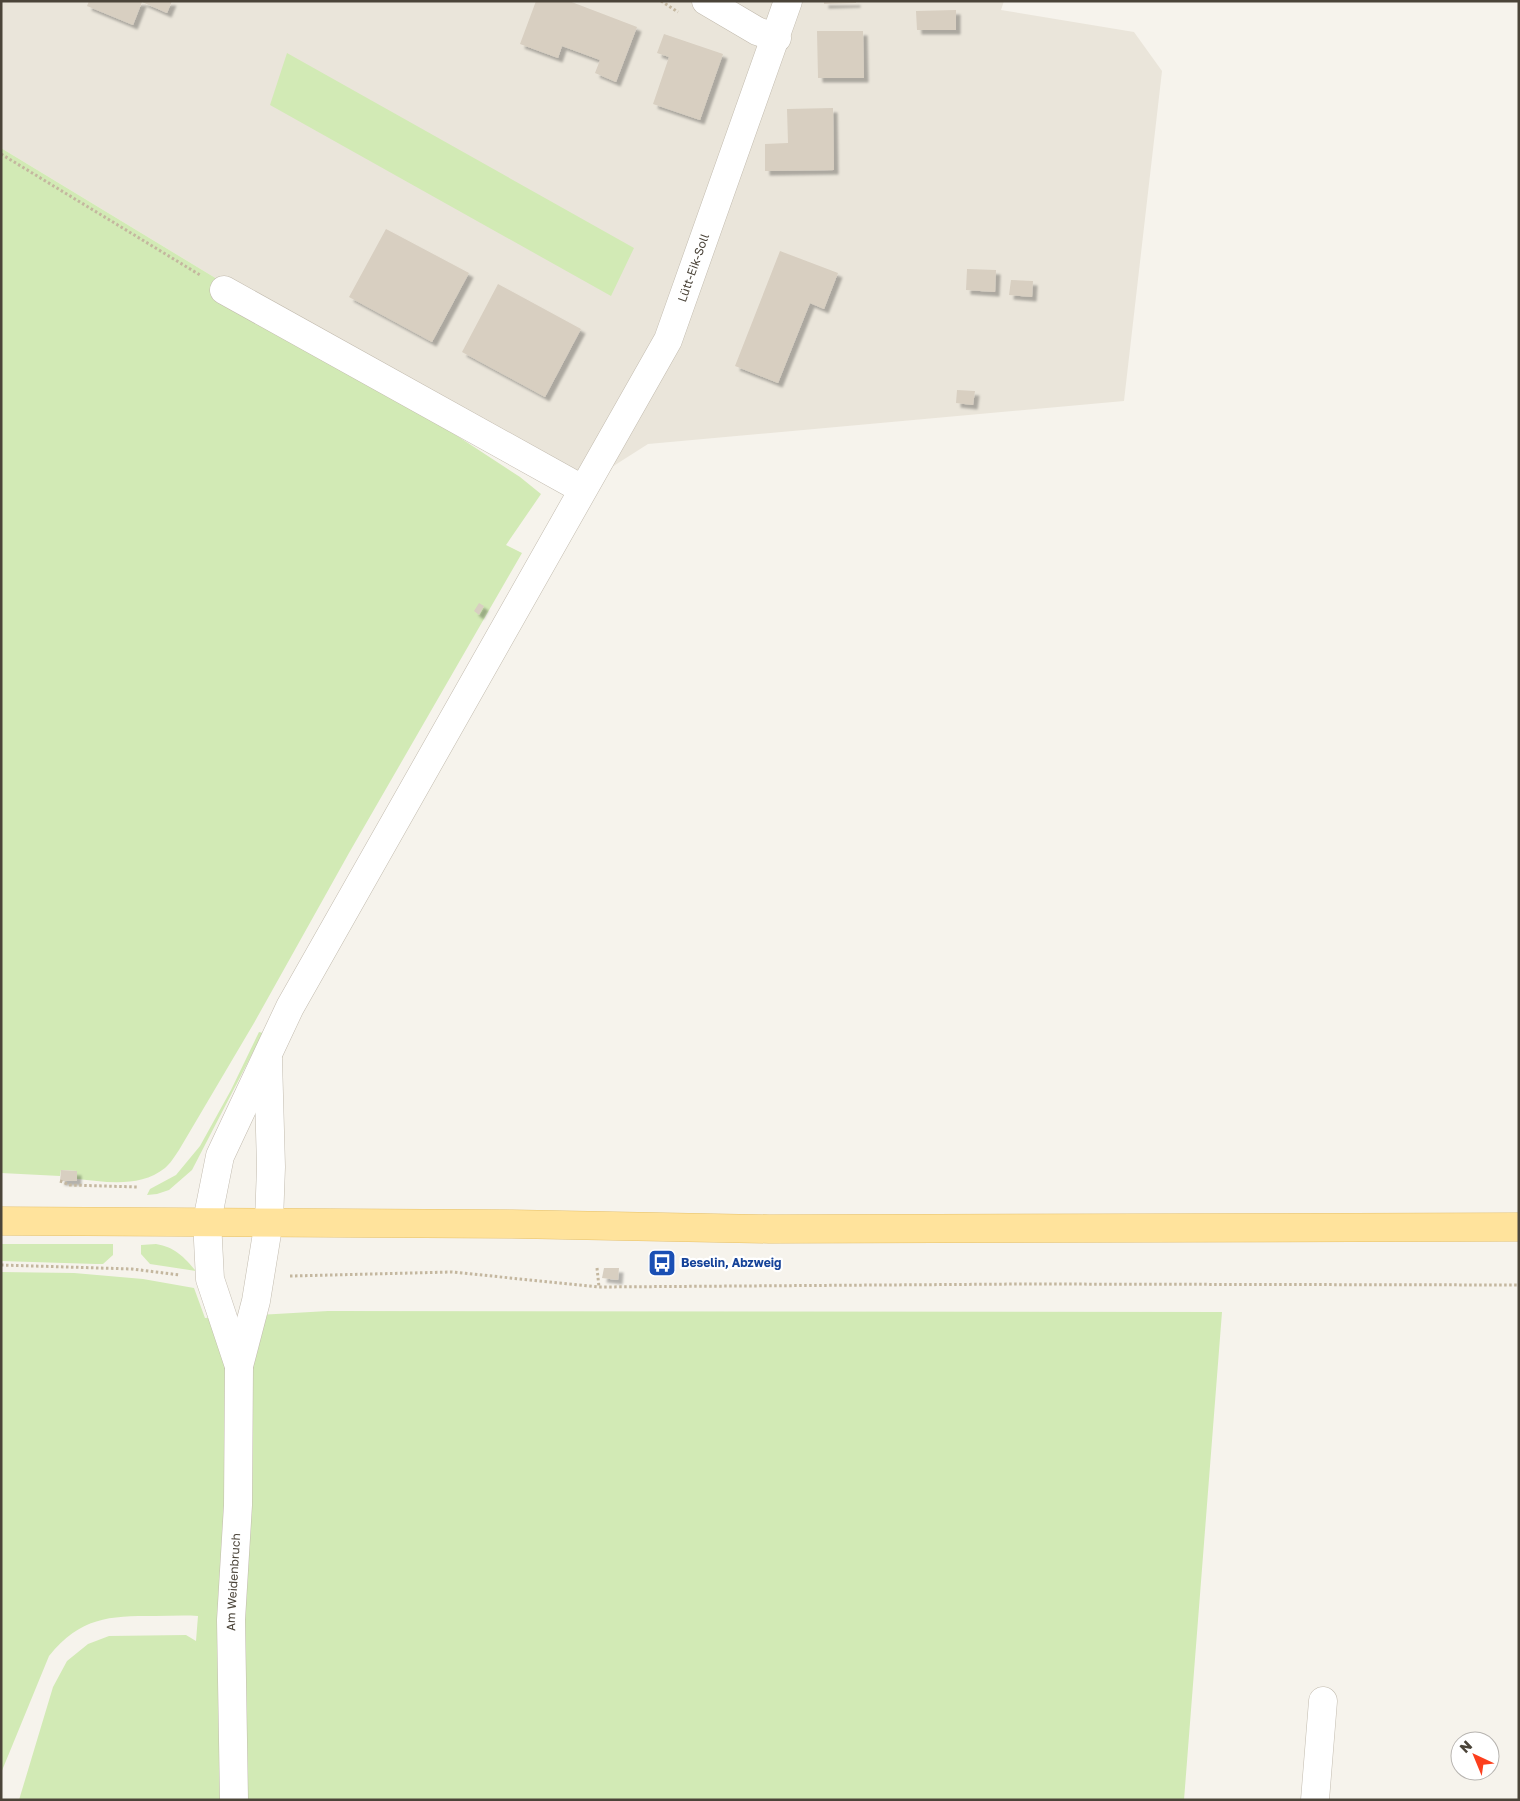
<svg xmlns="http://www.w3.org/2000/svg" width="1520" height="1801" viewBox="0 0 1520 1801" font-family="'Golos Text',sans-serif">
<defs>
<filter id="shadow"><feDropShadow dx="4.5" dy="4.5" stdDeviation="1" flood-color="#0004"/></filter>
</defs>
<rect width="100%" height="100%" fill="#f6f3ec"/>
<path fill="#eae5da" d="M 1,1 L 1004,1 L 1001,10 L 1134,32 L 1162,71 L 1124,401 L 648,444 L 590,481 L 227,285 L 1,148 Z"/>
<path fill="#d2eab5" d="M 287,53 L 634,248 L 611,296 L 270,105 Z
M 1,148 L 227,285 L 520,477 L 541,494 L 506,545 L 522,553 L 349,853 L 254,1023 L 179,1150 C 175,1156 170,1164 165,1168 C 140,1188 106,1182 77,1179 L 77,1171 L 61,1170 L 60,1176 L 1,1173 Z
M 259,1032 L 263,1033 L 192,1170 L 169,1190 L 157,1194 L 147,1195 L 150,1189 L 176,1175 L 200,1146 L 231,1090 Z
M 1,1244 L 113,1244 L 113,1255 L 103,1264 L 96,1264 L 1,1261 Z
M 156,1244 C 175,1247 184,1257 196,1271 L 150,1264 L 141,1254 L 141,1245 Z
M 1,1272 L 74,1273 L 143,1279 L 194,1288 L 205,1318 L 328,1311 L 1222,1312 L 1184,1800 L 19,1800 L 53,1687 L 67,1661 L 88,1644 L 109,1636 L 186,1635 L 196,1641 L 198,1616 C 184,1615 169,1616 155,1616 C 108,1616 81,1617 49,1656 L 1,1773 Z"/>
<path fill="#d8cfc1" filter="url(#shadow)" d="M 89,1 L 172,1 L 167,13 L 142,2 L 133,25 L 87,6 Z
M 536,1 L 569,1 L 637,27 L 616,82 L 595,73 L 600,60 L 562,46 L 558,58 L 520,44 Z
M 824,1 L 856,1 L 856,3 L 824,4 Z
M 956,10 L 956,30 L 917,30 L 916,11 Z
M 817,31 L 863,31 L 864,78 L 818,78 Z
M 664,34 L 723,54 L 700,120 L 653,104 L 669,57 L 657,53 Z
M 833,108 L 834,170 L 765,171 L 765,144 L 788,143 L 787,109 Z
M 386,229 L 469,273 L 432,342 L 349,297 Z
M 780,251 L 838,273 L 824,309 L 810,303 L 778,383 L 735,366 Z
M 967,269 L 996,270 L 995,292 L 966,290 Z
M 1011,280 L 1033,281 L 1032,297 L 1009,295 Z
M 498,284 L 581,329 L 545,397 L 462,352 Z
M 957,390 L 975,391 L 973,405 L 956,403 Z
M 479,603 L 484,606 L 479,615 L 474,611 Z
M 61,1170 L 77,1171 L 77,1181 L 60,1181 Z
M 604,1268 L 619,1268 L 618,1280 L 602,1278 Z"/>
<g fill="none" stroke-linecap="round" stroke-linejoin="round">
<defs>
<g id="minor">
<path d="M 706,1 L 757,31 L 777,38"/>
<path d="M 224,290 L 582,489"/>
<path id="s1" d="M 239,1366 L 210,1279 L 207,1221 L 220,1156 L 290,1007 L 668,340 L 788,1"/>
<path id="s2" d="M 234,1800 L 231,1620 L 238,1505 L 239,1366 L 256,1301 L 269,1221 L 271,1167 L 268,1059"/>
<path d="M 1315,1800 L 1323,1701"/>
</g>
<path id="major" d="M 1,1221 L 512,1224 L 769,1229 L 1519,1227"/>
</defs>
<use href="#minor" stroke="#c2bbae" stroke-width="29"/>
<use href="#major" stroke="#e6c16a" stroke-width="29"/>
<path stroke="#c4b79f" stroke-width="3" stroke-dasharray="2.5 2.5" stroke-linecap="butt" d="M 661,1 L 678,12
M 1,154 L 200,275
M 60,1181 L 70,1185 L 137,1187
M 1,1265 L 132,1269 L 180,1275
M 597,1268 L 599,1287
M 290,1276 L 452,1272 L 599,1287 L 1023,1284 L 1519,1285"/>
<use href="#minor" stroke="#fff" stroke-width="28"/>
<use href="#major" stroke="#ffe39c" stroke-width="28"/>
</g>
<defs>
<symbol id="bus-square" viewBox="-11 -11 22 22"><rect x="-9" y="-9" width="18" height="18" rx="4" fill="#1a4fb4" stroke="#fff"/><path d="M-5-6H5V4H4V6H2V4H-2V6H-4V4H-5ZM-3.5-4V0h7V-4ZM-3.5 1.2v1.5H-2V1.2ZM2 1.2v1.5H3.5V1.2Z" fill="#fff"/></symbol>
</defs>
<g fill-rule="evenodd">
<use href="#bus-square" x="646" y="1247" width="32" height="32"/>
</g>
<g text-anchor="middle" stroke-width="4.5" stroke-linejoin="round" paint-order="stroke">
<g font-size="12" fill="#4b4439" stroke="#fff">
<text dy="4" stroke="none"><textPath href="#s1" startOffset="1224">Lütt-Eik-Soll</textPath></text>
<text dy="4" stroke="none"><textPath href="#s2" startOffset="218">Am Weidenbruch</textPath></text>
</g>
<g font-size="12" font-weight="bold" fill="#164399" stroke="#fff" text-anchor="start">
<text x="681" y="1267">Beselin, Abzweig</text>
</g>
</g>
<rect width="1520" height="1801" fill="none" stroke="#4b4439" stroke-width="5"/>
<g transform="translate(1475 1756) rotate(316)"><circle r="24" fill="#ffffff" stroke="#b7b4b0"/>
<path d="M0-4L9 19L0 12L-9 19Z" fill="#fc3f1d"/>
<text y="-8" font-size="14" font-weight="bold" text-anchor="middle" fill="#4b4439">N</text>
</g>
</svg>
